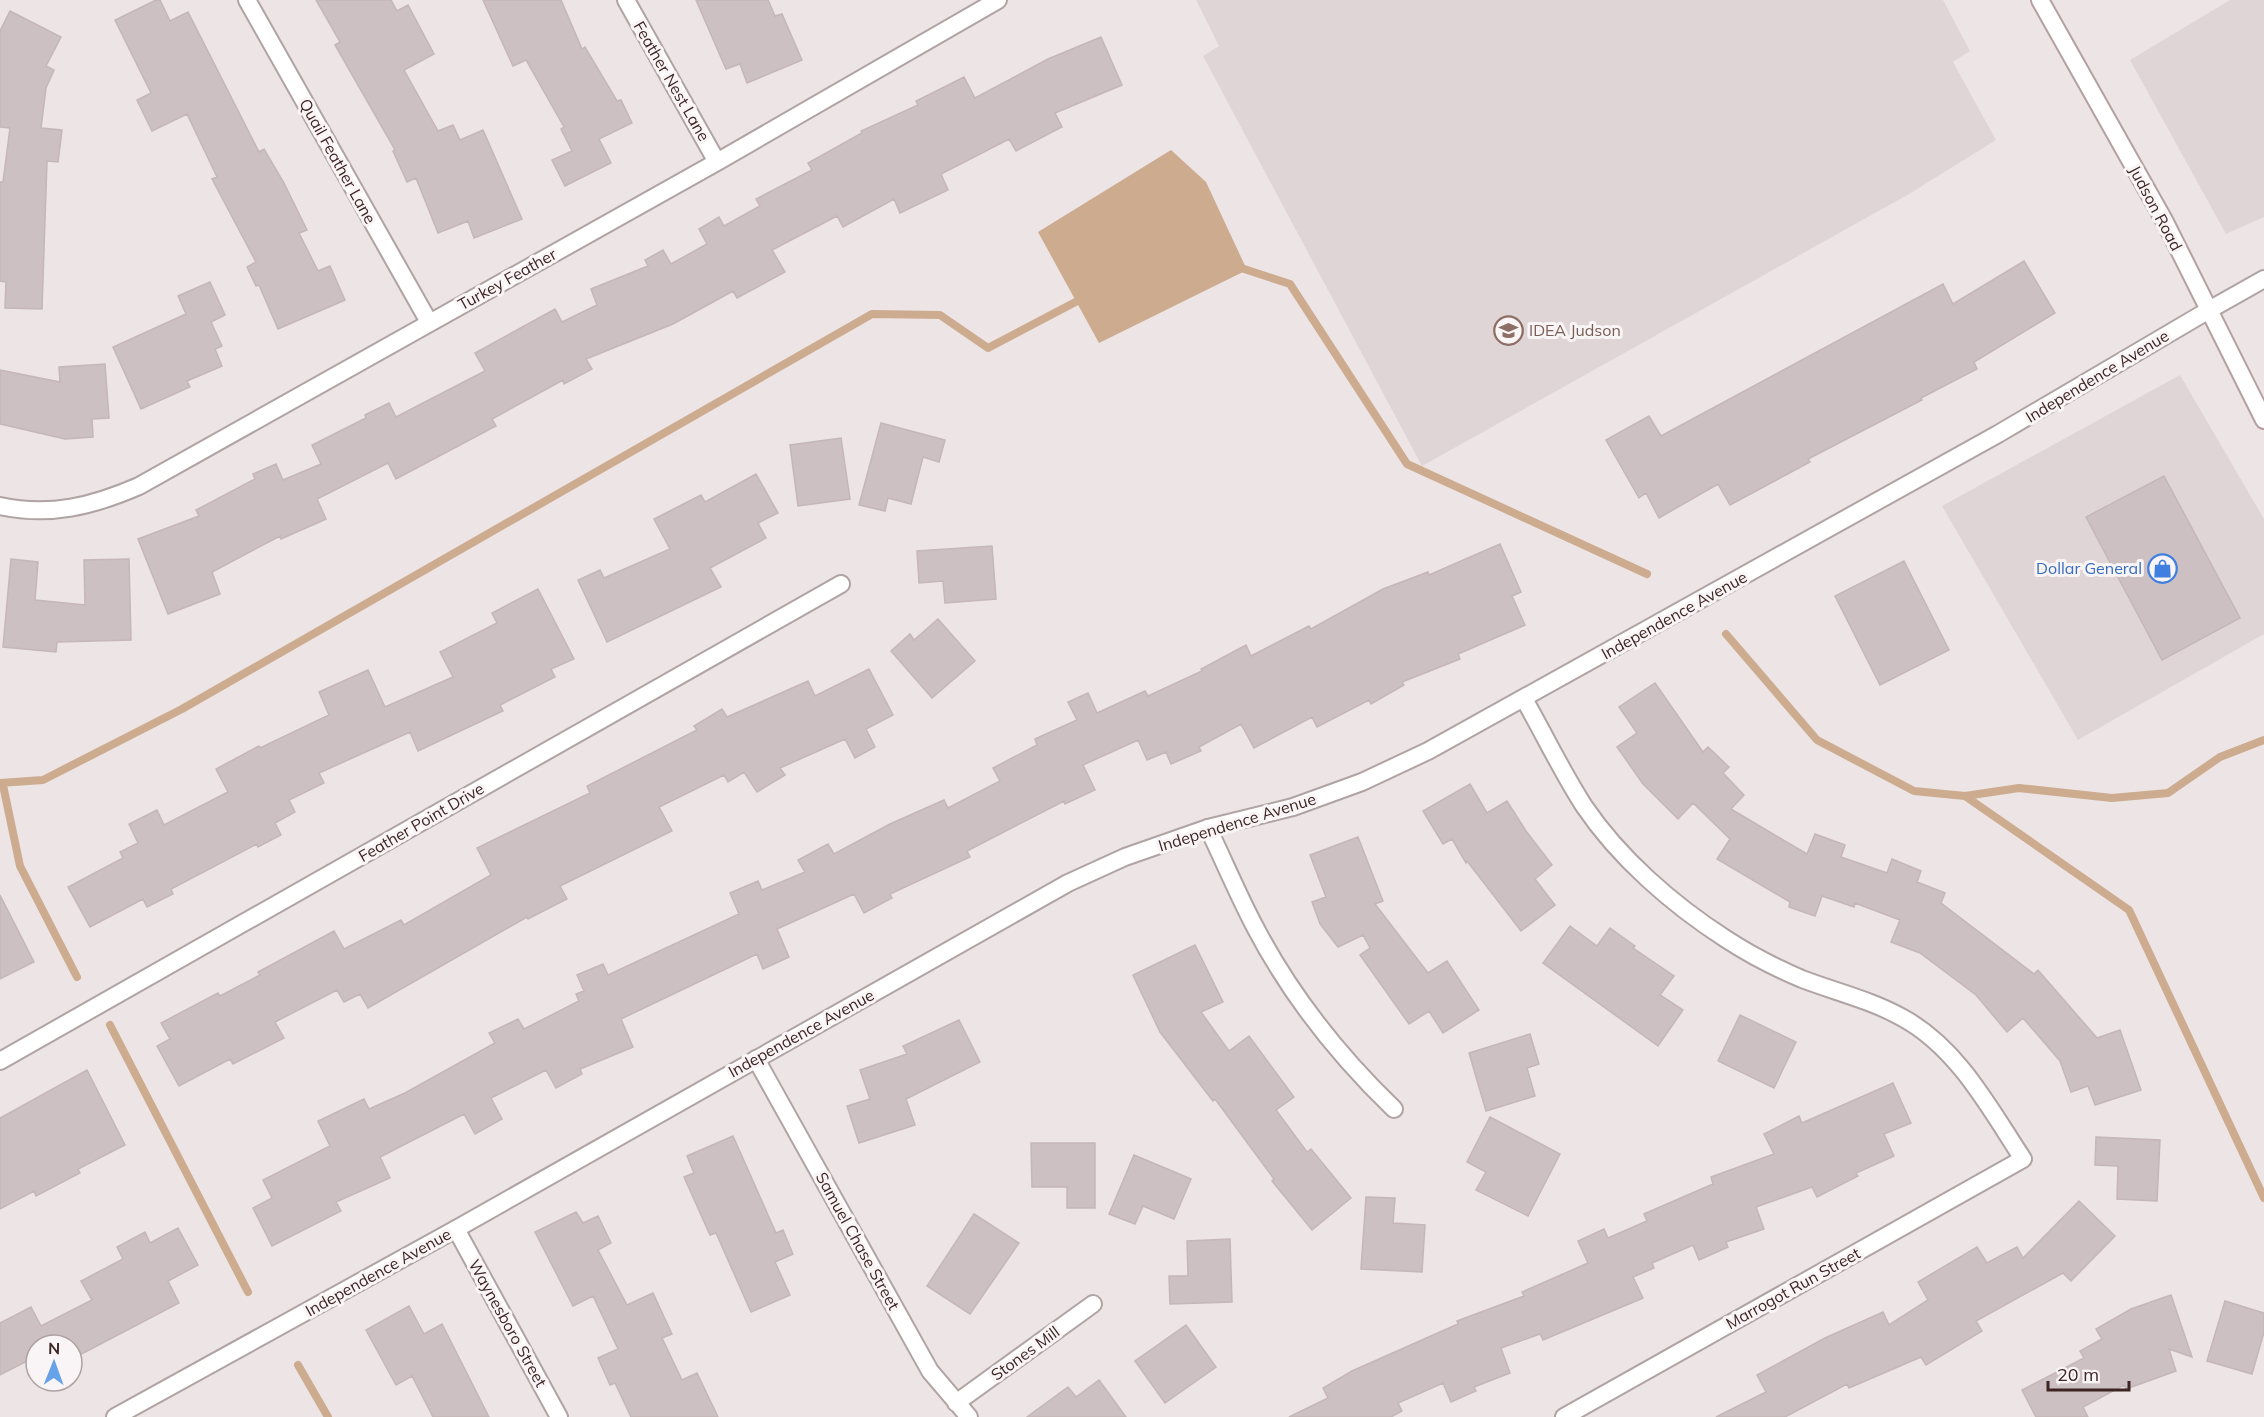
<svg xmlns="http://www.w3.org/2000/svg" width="2264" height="1417" viewBox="0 0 2264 1417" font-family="Mulish,sans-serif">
<rect width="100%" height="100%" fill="#ece4e5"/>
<path fill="#e0d5d6" d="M 1196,0 L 1943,0 L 1970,51 L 1953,62 L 1996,140 L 1909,194 L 1422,466 L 1203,56 L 1219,46 Z
M 2230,0 L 2264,0 L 2264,217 L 2226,234 L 2130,60 Z
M 2180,375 L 2264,519 L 2264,634 L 2078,740 L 1942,506 Z"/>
<path fill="#cdab8f" d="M 1171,150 L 1206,182 L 1247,270 L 1099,343 L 1038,232 Z"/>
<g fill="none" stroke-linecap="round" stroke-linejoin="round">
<path stroke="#cdab8f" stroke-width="8" d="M 1238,267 L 1290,284 L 1407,464 L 1647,574
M 1726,634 L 1817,740 L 1914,791 L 1965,796 L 2129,910 L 2264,1198
M 0,783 L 43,780 L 182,709 L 872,314 L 940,315 L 988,348 L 1085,297
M 3,785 L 20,866 L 77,977
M 1965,796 L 2019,788 L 2112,798 L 2168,793 L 2220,757 L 2264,740
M 110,1025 L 248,1292
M 298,1365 L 328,1417"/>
</g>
<path fill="#cdc0c2" stroke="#c5b6b8" stroke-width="1.5" d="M 156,0 L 160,0 L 170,21 L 188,12 L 259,152 L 264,149 L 284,183 L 307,230 L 299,233 L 318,271 L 330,266 L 345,300 L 278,329 L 259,285 L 256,286 L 247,267 L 256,262 L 212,179 L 217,177 L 187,114 L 152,131 L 137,100 L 151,93 L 115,20 Z
M 316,0 L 391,0 L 397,11 L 408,5 L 434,54 L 404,70 L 438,131 L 453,125 L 460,140 L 483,130 L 522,219 L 474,238 L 468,221 L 438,233 L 416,178 L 407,182 L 393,151 L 395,150 L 335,45 L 340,42 Z
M 483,0 L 561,0 L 582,49 L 585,47 L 617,101 L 621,100 L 632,123 L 599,139 L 611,163 L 565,186 L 552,160 L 572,151 L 561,129 L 564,127 L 526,60 L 513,66 Z
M 696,0 L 768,0 L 775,16 L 782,14 L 802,60 L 747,83 L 740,64 L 726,69 Z
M 10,11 L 61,37 L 46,66 L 54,70 L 46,88 L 41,128 L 62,130 L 58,162 L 47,161 L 42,309 L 5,308 L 6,282 L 0,281 L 0,182 L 3,182 L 10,128 L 0,127 L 0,31 Z
M 1101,37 L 1122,85 L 1055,113 L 1062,127 L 1016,151 L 1009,139 L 941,174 L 948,190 L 900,213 L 894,199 L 843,227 L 837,216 L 772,250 L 785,272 L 737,298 L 733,291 L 673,324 L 586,359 L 592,369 L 564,384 L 563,380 L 492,419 L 496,426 L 396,479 L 388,463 L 317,499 L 326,519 L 281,539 L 280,536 L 212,572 L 220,594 L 168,614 L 138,539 L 199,516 L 196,510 L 255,479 L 253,474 L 276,464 L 283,480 L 321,464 L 312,445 L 366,418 L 365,415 L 389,403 L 396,417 L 485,371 L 475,353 L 555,309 L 562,322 L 597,305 L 591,289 L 648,266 L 645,260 L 663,250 L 671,264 L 707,244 L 699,229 L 719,217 L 724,226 L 760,206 L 756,199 L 812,170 L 808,163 L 862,133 L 861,131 L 918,105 L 916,101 L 964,77 L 975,98 L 1048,59 Z
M 2024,261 L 2055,313 L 1974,362 L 1977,369 L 1921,398 L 1922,400 L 1808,459 L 1810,462 L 1730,505 L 1718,484 L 1659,518 L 1646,493 L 1639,498 L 1606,440 L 1649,416 L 1661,436 L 1943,284 L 1953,304 Z
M 210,282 L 225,315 L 211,322 L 222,346 L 215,349 L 222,366 L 187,381 L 190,387 L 141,409 L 113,347 L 186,314 L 178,296 Z
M 105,364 L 109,418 L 92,419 L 93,437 L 65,439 L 0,424 L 0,370 L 60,382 L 59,367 Z
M 881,423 L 945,440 L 939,462 L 923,457 L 911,504 L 888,498 L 885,511 L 859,505 Z
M 841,438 L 850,499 L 798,506 L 790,445 Z
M 756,474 L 778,513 L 758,523 L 766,538 L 710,568 L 721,587 L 607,642 L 578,580 L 600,570 L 604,578 L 670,549 L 654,519 L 701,495 L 705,502 Z
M 2164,476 L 2240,618 L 2162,660 L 2086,517 Z
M 1500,544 L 1521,592 L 1512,596 L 1525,625 L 1458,654 L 1460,659 L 1402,682 L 1404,685 L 1371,704 L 1369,700 L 1317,727 L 1312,717 L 1254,748 L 1241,724 L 1199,747 L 1201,751 L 1171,764 L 1166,752 L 1147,760 L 1138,740 L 1083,765 L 1095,790 L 1065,804 L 1064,801 L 967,851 L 970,857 L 890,894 L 892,898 L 864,913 L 854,894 L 777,929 L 789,957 L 763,969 L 757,954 L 621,1019 L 633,1047 L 580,1069 L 582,1074 L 556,1088 L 546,1070 L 491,1098 L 502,1119 L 475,1134 L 464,1114 L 380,1157 L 390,1178 L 336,1202 L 341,1211 L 272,1246 L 253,1208 L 272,1198 L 263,1180 L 330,1146 L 318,1121 L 364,1099 L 369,1109 L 405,1093 L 495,1043 L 489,1033 L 518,1019 L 524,1029 L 579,1001 L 576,994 L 584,991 L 577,975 L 603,964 L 608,975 L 739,914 L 730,893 L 758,881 L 762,890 L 805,872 L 798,860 L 828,844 L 834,854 L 890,824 L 944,800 L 948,808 L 1000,781 L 993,768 L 1037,745 L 1035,739 L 1077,720 L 1068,702 L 1088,693 L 1097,713 L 1145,691 L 1148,696 L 1202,671 L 1201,669 L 1246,645 L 1251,656 L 1309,626 L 1311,629 L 1383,589 L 1428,572 L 1429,575 Z
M 992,546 L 996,599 L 945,603 L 943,581 L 919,583 L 917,551 Z
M 11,559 L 38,562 L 35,600 L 85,605 L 84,560 L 129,559 L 131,640 L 57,642 L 56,652 L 3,647 Z
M 1904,561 L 1949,650 L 1880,685 L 1835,596 Z
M 538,589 L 574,659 L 551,669 L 555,677 L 500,705 L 503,711 L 418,751 L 410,732 L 319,773 L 324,783 L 289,800 L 295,812 L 275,823 L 281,835 L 258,847 L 257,844 L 171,889 L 173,894 L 147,907 L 143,899 L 90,927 L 68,887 L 123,858 L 120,852 L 138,843 L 129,824 L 157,810 L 164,825 L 228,792 L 216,769 L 259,746 L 260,748 L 329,715 L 319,692 L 368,670 L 385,707 L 453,677 L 440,652 L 497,623 L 492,613 Z
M 938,619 L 975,661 L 932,698 L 891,651 L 910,634 L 914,640 Z
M 869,669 L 893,715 L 866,729 L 875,747 L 855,758 L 845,739 L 780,768 L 785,775 L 757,792 L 744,772 L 728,782 L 724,775 L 659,807 L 672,831 L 560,886 L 567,899 L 528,919 L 527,917 L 368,1008 L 360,994 L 344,1002 L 337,990 L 275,1022 L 284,1038 L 233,1064 L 230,1059 L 179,1086 L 157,1046 L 170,1039 L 161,1023 L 218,993 L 220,996 L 260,975 L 258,972 L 334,931 L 344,949 L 401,920 L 404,925 L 491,875 L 477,848 L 590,793 L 587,786 L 697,730 L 694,726 L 722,709 L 727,717 L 808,681 L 815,696 Z
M 1655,683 L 1703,752 L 1708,747 L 1729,767 L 1723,773 L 1744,795 L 1731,809 L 1807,854 L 1815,834 L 1845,845 L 1841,857 L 1887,873 L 1892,859 L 1921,871 L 1917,882 L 1945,893 L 1941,903 L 2034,974 L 2038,970 L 2097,1038 L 2120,1030 L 2141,1090 L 2095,1105 L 2088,1086 L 2071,1092 L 2060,1061 L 2023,1018 L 2007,1032 L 1976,995 L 1920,953 L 1891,942 L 1900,920 L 1855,903 L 1854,907 L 1822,896 L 1815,916 L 1789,907 L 1790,902 L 1717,859 L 1730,839 L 1693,803 L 1678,819 L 1643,784 L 1617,747 L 1637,733 L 1619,707 Z
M 1470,784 L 1487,813 L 1507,801 L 1526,831 L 1552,865 L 1535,879 L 1555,905 L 1521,931 L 1467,861 L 1466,863 L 1452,839 L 1443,844 L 1423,811 Z
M 1358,837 L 1383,901 L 1375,904 L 1428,973 L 1447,961 L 1479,1010 L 1443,1033 L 1429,1011 L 1409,1024 L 1360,955 L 1370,948 L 1363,935 L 1338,947 L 1320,924 L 1312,902 L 1326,897 L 1310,855 Z
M 0,895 L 34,962 L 0,979 Z
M 1570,926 L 1597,946 L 1610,928 L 1635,946 L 1633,948 L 1674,976 L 1660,995 L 1683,1010 L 1658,1046 L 1543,963 Z
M 1195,945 L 1223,1002 L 1201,1012 L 1229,1051 L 1249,1036 L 1294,1097 L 1276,1110 L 1307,1152 L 1311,1149 L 1351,1198 L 1312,1230 L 1272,1181 L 1274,1179 L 1215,1099 L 1213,1101 L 1160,1032 L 1133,975 Z
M 1740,1015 L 1796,1042 L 1774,1088 L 1718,1061 Z
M 959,1020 L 980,1062 L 906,1099 L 915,1125 L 859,1143 L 847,1106 L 870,1099 L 860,1070 L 907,1054 L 903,1046 Z
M 1530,1034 L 1539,1064 L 1527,1068 L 1535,1096 L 1486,1111 L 1469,1053 Z
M 87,1070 L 125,1145 L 78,1169 L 80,1173 L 36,1196 L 34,1191 L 0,1209 L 0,1118 Z
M 1893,1083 L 1911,1123 L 1884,1134 L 1894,1156 L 1856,1173 L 1858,1176 L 1817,1197 L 1812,1187 L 1756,1207 L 1764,1229 L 1726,1242 L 1728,1247 L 1699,1260 L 1693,1245 L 1652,1263 L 1654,1268 L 1633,1277 L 1643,1298 L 1543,1340 L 1540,1334 L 1501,1348 L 1510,1373 L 1474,1387 L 1476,1391 L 1451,1402 L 1443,1383 L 1398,1403 L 1402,1411 L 1391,1417 L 1289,1417 L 1328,1398 L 1323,1388 L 1352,1371 L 1458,1324 L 1457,1321 L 1524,1296 L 1522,1292 L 1588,1263 L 1578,1241 L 1604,1229 L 1608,1238 L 1647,1221 L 1644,1214 L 1713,1184 L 1711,1177 L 1774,1154 L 1764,1134 L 1799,1116 L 1802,1123 Z
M 1490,1117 L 1560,1154 L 1528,1216 L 1476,1190 L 1486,1172 L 1467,1162 Z
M 733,1136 L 776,1233 L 783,1230 L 793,1254 L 775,1262 L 790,1295 L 751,1312 L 716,1233 L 710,1235 L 684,1177 L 694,1173 L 687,1156 Z
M 2096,1137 L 2160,1140 L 2157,1201 L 2117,1199 L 2118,1166 L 2095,1165 Z
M 1031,1143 L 1095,1143 L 1095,1208 L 1067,1208 L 1067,1187 L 1032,1187 Z
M 1134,1155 L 1191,1179 L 1174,1219 L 1143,1206 L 1135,1224 L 1109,1214 Z
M 1366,1197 L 1395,1198 L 1393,1223 L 1425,1225 L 1422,1272 L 1361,1269 Z
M 2079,1201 L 2115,1236 L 2071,1281 L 2063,1273 L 1976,1321 L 1982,1331 L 1926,1365 L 1921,1357 L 1849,1388 L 1847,1384 L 1785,1417 L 1716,1417 L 1766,1392 L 1757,1375 L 1825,1338 L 1883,1312 L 1889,1325 L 1928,1300 L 1918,1282 L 1977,1247 L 1987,1263 L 2017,1247 L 2023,1258 Z
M 576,1212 L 583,1223 L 598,1216 L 611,1243 L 598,1250 L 627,1305 L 653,1293 L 672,1334 L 662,1338 L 682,1380 L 697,1373 L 718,1417 L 631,1417 L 615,1383 L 610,1385 L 598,1358 L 618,1349 L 593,1296 L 573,1306 L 535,1232 Z
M 974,1214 L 1019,1243 L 970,1314 L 927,1286 Z
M 178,1228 L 198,1265 L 168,1281 L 179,1303 L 72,1359 L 72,1345 L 36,1345 L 35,1378 L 27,1361 L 0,1375 L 0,1323 L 31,1307 L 41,1326 L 92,1300 L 81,1281 L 123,1259 L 117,1247 L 145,1232 L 150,1243 Z
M 1230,1239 L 1232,1302 L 1170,1304 L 1169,1276 L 1188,1276 L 1187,1241 Z
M 2171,1295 L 2192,1357 L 2169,1349 L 2176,1371 L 2126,1389 L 2124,1385 L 2083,1407 L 2088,1417 L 2036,1417 L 2022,1390 L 2084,1358 L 2080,1351 L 2102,1339 L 2096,1329 L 2131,1309 Z
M 2225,1301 L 2264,1313 L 2264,1332 L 2252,1374 L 2207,1361 Z
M 409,1306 L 424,1334 L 442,1324 L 489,1417 L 433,1417 L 412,1376 L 396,1385 L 366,1330 Z
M 1186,1325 L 1216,1367 L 1165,1403 L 1135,1361 Z
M 1099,1380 L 1126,1417 L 1027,1417 L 1068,1387 L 1076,1397 Z"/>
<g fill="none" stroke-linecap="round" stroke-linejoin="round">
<defs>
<path id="minor" d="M 247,0 L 429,322
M 626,0 L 717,162
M 2209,310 L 2264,279
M 0,506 C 50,517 93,506 139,486 L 717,162 L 998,0
M 1524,699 C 1544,734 1562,772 1584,806 C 1619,858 1673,905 1726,939 C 1749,954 1776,968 1802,979 C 1836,992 1871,1000 1903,1018 C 1958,1048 1990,1109 2023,1159 L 1564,1417
M 1208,828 C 1224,861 1238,895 1255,927 C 1290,994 1340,1057 1394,1109
M 756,1059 L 930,1371 L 969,1417
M 0,1061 L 841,584
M 456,1229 L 559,1417
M 956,1403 L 1093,1304"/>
<path id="tertiary" d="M 115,1417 L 456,1229 L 1068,883 L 1125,857 L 1208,828 L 1293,807 L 1362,782 L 1428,751 L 1998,434 L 2209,310"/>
<path id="secondary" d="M 2040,0 L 2165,222 L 2264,420"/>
</defs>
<use href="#minor" stroke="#b0a3a3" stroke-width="20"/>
<use href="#tertiary" stroke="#b0a3a3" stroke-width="20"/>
<use href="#secondary" stroke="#b4a0a1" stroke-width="20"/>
<use href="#minor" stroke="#fff" stroke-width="16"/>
<use href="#tertiary" stroke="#fff" stroke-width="16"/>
<use href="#secondary" stroke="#fff" stroke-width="16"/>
</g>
<defs>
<symbol id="school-ring" viewBox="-11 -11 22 22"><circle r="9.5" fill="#f9f4f5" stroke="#8d6e63" stroke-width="1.5"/><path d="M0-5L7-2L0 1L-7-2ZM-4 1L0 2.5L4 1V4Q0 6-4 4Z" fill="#8d6e63"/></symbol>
<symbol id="shop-ring" viewBox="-11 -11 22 22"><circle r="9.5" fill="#f9f4f5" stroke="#3f7fe0" stroke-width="1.5"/><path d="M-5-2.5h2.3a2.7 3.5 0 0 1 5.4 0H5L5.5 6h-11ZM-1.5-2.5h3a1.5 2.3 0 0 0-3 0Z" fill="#3f7fe0"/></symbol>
</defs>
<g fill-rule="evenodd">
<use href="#school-ring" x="1492" y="314" width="33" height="33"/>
<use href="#shop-ring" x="2146" y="552" width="33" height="33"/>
</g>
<g text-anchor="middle" stroke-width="6" stroke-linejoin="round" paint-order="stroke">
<g font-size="16" fill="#3d2524" stroke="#f9f4f5">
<text transform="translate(672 81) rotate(60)" y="6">Feather Nest Lane</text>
<text transform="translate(338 161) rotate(61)" y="6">Quail Feather Lane</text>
<text transform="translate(2156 208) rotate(62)" y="6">Judson Road</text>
<text transform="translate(507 279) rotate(-29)" y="6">Turkey Feather</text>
<text transform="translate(2097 376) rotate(-31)" y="6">Independence Avenue</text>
<text transform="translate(1674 615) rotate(-29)" y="6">Independence Avenue</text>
<text transform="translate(421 822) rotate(-30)" y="6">Feather Point Drive</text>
<text transform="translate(1237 822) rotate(-17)" y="6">Independence Avenue</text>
<text transform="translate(801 1033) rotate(-29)" y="6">Independence Avenue</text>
<text transform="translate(858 1241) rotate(61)" y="6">Samuel Chase Street</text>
<text transform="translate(378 1272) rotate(-29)" y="6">Independence Avenue</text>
<text transform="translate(1793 1288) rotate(-29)" y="6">Marrogot Run Street</text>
<text transform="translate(508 1323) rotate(61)" y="6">Waynesboro Street</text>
<text transform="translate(1025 1353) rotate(-36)" y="6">Stones Mill</text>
</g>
<g font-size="16" fill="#785e54" stroke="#f9f4f5" text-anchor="start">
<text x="1529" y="336">IDEA Judson</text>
</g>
<g font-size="16" fill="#366cbe" stroke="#f9f4f5" text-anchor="end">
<text x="2142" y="574">Dollar General</text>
</g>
</g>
<g transform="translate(54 1363) rotate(1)"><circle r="28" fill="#f9f4f5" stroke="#aea1a1" stroke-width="1.5"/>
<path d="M0-4.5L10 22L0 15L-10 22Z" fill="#65a2e8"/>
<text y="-9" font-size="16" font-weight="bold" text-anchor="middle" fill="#3d2524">N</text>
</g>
<path d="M2048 1381v9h81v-9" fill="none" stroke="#3d2524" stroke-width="3"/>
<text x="2057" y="1381" font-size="18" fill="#3d2524" stroke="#f9f4f5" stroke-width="4.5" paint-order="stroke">20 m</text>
</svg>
